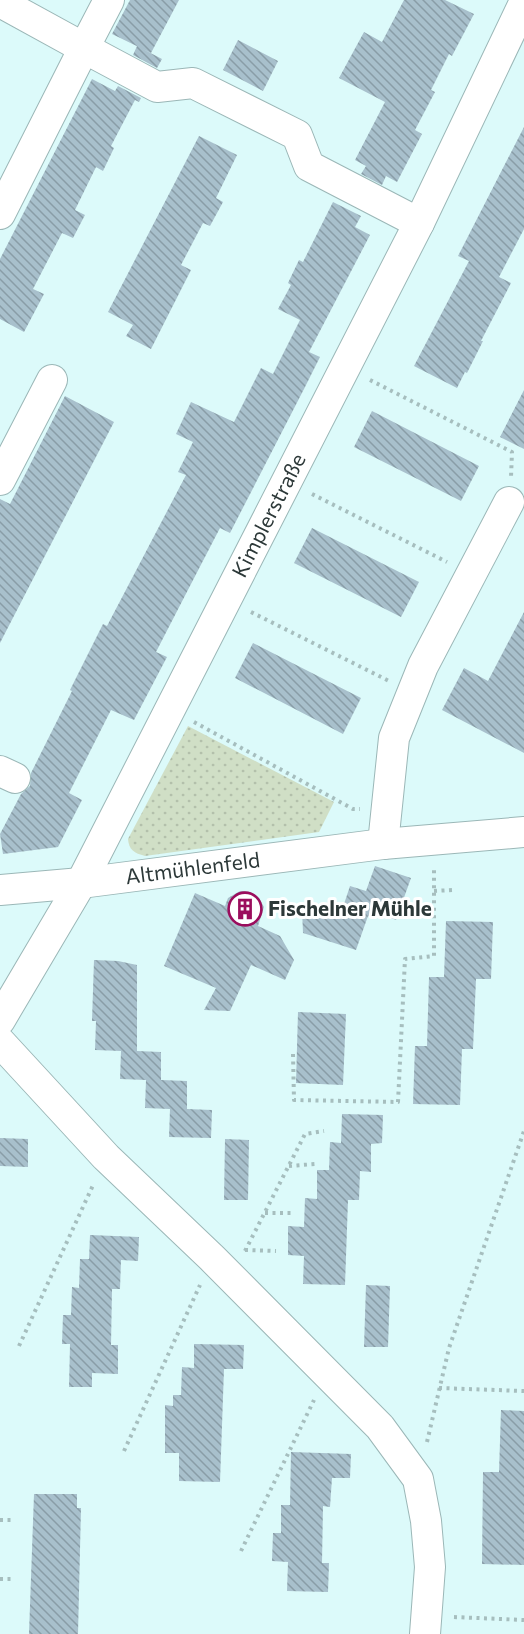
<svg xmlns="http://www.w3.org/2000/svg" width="524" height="1634" viewBox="0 0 524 1634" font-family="Commissioner,sans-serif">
<defs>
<pattern id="grass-dots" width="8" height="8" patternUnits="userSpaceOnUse" patternTransform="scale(1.5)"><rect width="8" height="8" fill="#d0dfc6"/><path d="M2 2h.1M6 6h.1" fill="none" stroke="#b3c0ab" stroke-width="1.8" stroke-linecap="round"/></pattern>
<pattern id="building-back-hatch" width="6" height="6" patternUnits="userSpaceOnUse" patternTransform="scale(1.5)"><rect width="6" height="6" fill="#a8c0cc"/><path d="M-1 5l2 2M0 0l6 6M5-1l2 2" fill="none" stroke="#899da7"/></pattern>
</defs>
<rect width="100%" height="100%" fill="#dcfafa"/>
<path fill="url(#grass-dots)" d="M 188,726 L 334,802 L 319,832 L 145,856 C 134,853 129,850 128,839 Z"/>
<path fill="url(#building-back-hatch)" d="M 130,0 L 179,0 L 151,53 L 112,34 Z
M 404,0 L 445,0 L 474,14 L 452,56 L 449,54 L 431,90 L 435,92 L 415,130 L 422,134 L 397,182 L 386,176 L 382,185 L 361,174 L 366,166 L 355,160 L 385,102 L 339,78 L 364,32 L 382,42 Z
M 238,40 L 278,61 L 263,91 L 223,70 Z
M 137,46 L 162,59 L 157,68 L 133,55 Z
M 92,79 L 115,91 L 118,86 L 141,98 L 139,102 L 135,100 L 111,146 L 114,148 L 103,171 L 96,167 L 75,210 L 85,215 L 73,238 L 62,233 L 33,289 L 44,294 L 24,332 L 0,319 L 0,259 Z
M 524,127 L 524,229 L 499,277 L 511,283 L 481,341 L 483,341 L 467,373 L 465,372 L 457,388 L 414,366 L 469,261 L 458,256 Z
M 199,136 L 237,155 L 216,198 L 223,202 L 210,226 L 203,223 L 181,265 L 191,270 L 151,349 L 126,336 L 133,325 L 108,312 Z
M 333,202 L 361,216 L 355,227 L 370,235 L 309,352 L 320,357 L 304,389 L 230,533 L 220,528 L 191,584 L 156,652 L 167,657 L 134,720 L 111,710 L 69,793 L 82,800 L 58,847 L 3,854 L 0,834 L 21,794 L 30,786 L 31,773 L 72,691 L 70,690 L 103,624 L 107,626 L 186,475 L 178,472 L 193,442 L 176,434 L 191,402 L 234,422 L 261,368 L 273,374 L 300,320 L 278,309 L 291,285 L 288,283 L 299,260 L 303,262 Z
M 524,390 L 524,449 L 500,437 Z
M 65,396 L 114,422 L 0,643 L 0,499 L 10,504 Z
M 372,411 L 479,466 L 461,501 L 354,447 Z
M 312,528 L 419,582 L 401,617 L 294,563 Z
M 524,612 L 524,753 L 442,710 L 464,668 L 488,681 Z
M 253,643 L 361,698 L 343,734 L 235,678 Z
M 375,866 L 411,878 L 396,920 L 376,913 L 374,918 L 368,916 L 356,950 L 303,933 L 302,909 L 343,907 L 350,886 L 366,891 Z
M 240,891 L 250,892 L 259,898 L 264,907 L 258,926 L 280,936 L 294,960 L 285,980 L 251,965 L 230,1011 L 204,1010 L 216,988 L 164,966 L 195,893 L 225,906 L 228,898 Z
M 446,921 L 493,922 L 491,979 L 476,979 L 473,1049 L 462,1049 L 460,1105 L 413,1104 L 415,1046 L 427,1046 L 429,977 L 444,977 Z
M 94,960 L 118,961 L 137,965 L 137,1051 L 161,1052 L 161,1080 L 187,1081 L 187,1109 L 212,1110 L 211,1138 L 169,1137 L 170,1109 L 145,1108 L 146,1080 L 120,1079 L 121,1051 L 95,1050 L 96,1021 L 92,1021 Z
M 298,1012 L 346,1014 L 343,1085 L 296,1083 Z
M 342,1114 L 383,1115 L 382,1143 L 371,1144 L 371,1172 L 360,1171 L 359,1200 L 348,1200 L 345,1285 L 303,1284 L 304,1256 L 288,1255 L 288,1226 L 304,1227 L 305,1198 L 317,1199 L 317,1170 L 329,1170 L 330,1142 L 341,1143 Z
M 0,1138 L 28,1139 L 28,1167 L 0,1166 Z
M 225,1139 L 249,1140 L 248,1200 L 224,1200 Z
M 90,1235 L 139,1237 L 138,1261 L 121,1260 L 120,1289 L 112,1289 L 111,1345 L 118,1345 L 118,1374 L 92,1373 L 92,1387 L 69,1387 L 70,1344 L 62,1344 L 63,1315 L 71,1315 L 72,1287 L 79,1288 L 80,1259 L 89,1259 Z
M 366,1285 L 390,1286 L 388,1347 L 364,1347 Z
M 194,1344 L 244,1345 L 243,1369 L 224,1369 L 220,1482 L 179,1481 L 179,1453 L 165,1453 L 165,1405 L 173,1406 L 173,1395 L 181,1395 L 182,1367 L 194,1368 Z
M 501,1410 L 524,1411 L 524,1565 L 482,1564 L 483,1472 L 499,1472 Z
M 291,1452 L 351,1454 L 350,1478 L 332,1478 L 330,1507 L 323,1506 L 322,1563 L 329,1563 L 328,1592 L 287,1591 L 288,1562 L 272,1561 L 273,1533 L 281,1533 L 281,1505 L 290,1505 Z
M 34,1494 L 77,1494 L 77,1508 L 81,1508 L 78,1634 L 29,1634 Z"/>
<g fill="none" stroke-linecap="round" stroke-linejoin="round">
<defs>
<g id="minor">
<path d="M 0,2 L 84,48 L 109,0"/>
<path d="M 0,214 L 84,48 L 157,87 L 193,83 L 297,135 L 309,166 L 419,223"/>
<path d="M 0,480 L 52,380"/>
<path d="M 0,771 L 15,778"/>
<path d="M 383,844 L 394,738 L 423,666 L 509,502"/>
<path id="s1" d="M 0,890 L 81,883 L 383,844 L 524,832"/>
<path id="s2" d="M 0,1020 L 81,883 L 419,223 L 524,3"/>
<path d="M 0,1042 L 106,1157 L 212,1258 L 380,1427 L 418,1479 L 426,1521 L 430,1567 L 425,1634"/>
</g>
</defs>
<use href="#minor" stroke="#9bb7b7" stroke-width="32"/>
<path stroke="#a6bebe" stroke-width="4" stroke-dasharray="3 4.5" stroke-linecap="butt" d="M 370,380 L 512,452 L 511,477
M 312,494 L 447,562
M 251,612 L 389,681
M 194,722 L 353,809 L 360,809
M 434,891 L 453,890
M 293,1054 L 294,1100 L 398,1102 L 405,959 L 434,956 L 434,868
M 289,1166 L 315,1164
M 265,1213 L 291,1213
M 245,1250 L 276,1251
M 245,1251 L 305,1134 L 324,1131
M 19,1346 L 94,1183
M 439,1388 L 524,1391
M 427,1442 L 449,1348 L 524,1131
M 124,1451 L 200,1285
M 0,1520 L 13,1520
M 241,1551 L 314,1400
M 0,1579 L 14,1579
M 454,1617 L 524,1620"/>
<use href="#minor" stroke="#fff" stroke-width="30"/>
</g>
<defs>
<symbol id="building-ring" viewBox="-11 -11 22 22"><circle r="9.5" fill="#fff" stroke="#9b0d5d" stroke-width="1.5"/><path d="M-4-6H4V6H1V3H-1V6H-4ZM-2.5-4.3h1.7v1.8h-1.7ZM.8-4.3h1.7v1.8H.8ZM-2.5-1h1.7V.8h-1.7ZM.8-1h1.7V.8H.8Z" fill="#9b0d5d"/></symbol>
</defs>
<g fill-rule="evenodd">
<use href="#building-ring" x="226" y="890" width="38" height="38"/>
</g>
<g text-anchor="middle" stroke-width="6" stroke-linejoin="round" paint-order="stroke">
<g font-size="21" fill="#2c3838" stroke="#fff">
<text dy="7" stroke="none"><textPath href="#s2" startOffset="572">Kimplerstraße</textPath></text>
<text dy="7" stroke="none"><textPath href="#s1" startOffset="194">Altmühlenfeld</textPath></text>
</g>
<g font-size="21" font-weight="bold" fill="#2c3838" stroke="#fff" text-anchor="start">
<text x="268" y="916">Fischelner Mühle</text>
</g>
</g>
</svg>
